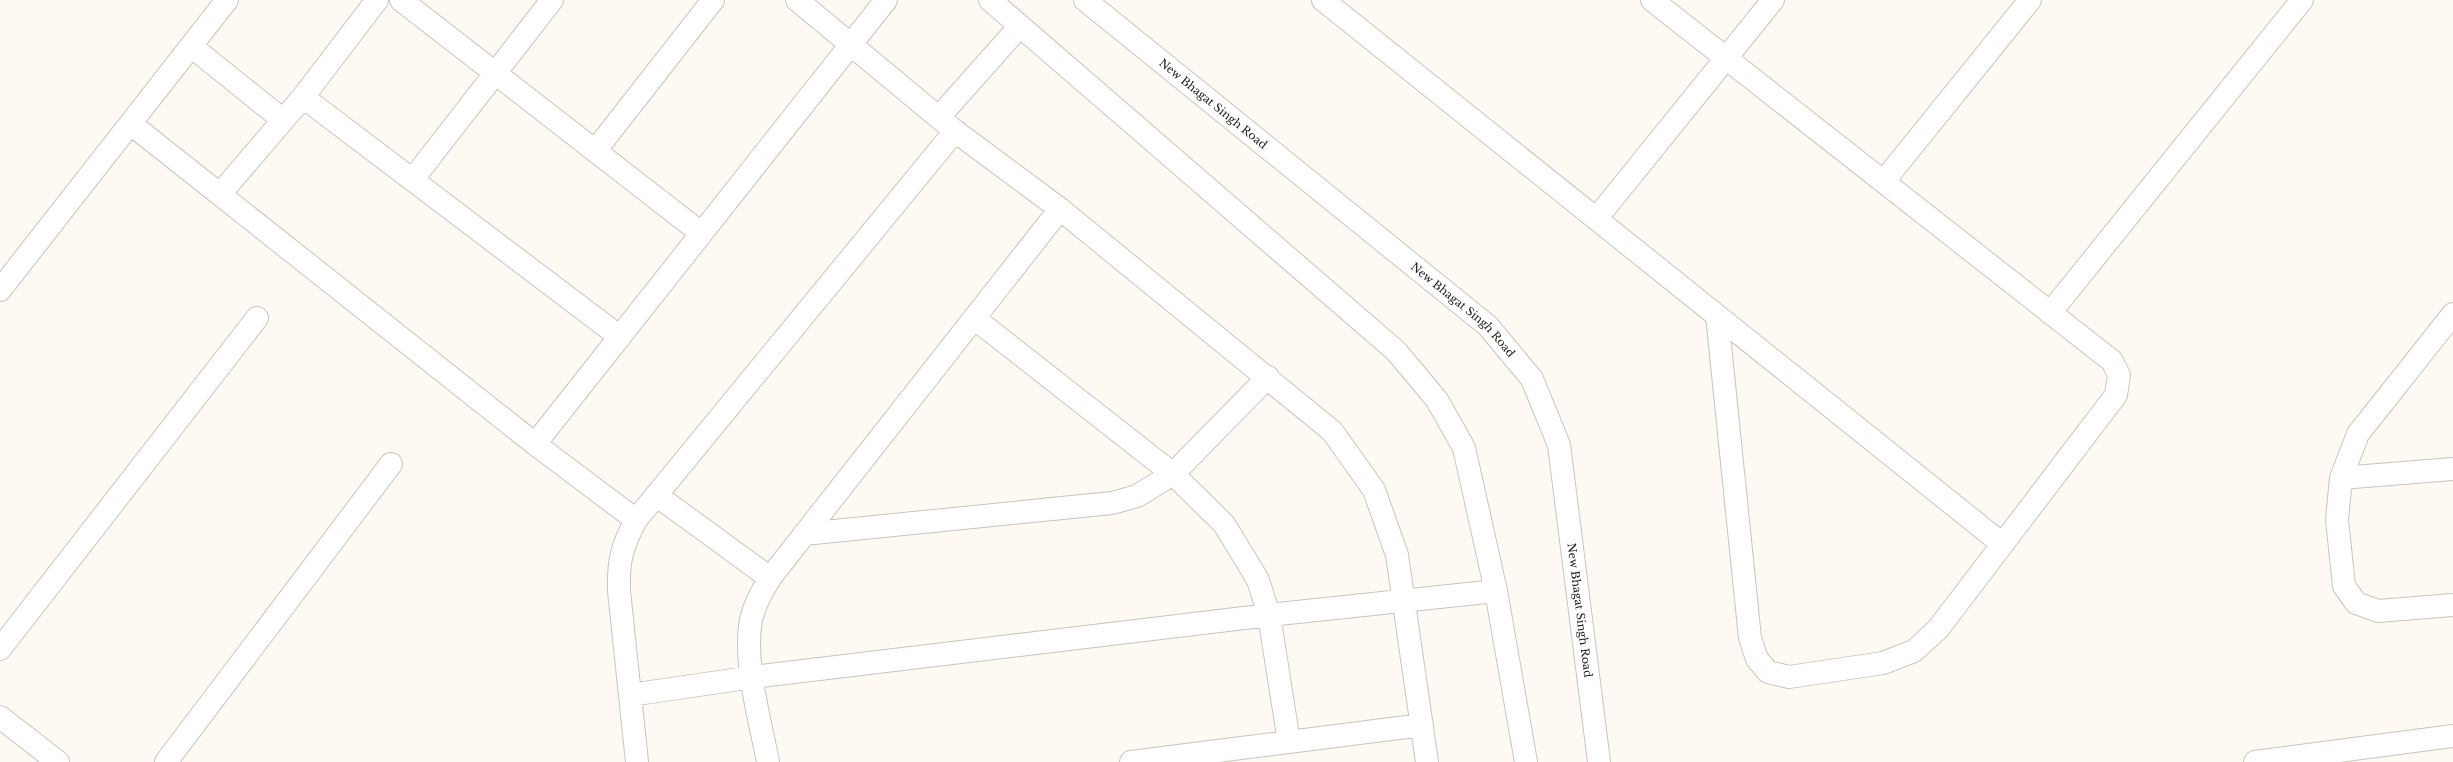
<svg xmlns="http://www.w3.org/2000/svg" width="2453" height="762" viewBox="0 0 2453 762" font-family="'Libre Baskerville',serif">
<rect width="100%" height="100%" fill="#fff9f4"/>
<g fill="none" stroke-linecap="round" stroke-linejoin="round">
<defs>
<path id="street" d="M 401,0 L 701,233
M 797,0 L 955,131 L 1060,209 L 1332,431 L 1374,490 L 1397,555 L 1427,762
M 1323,0 L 2001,543
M 1652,0 L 2112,361 L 2119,375 L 2116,395 L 1938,629 L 1914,651 L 1883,663 L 1789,677 L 1768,672 L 1757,659 L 1750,638 L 1717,316
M 191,46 L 283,120
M 303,97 L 620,337
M 939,117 L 1020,26
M 131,124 L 535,444 L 636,520
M 595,151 L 713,0
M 413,179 L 552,0
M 1884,181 L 2030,0
M 220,194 L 303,97 L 377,0
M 1596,219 L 1773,0
M 0,290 L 227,0
M 2050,313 L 2302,0
M 2453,314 L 2358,434 L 2341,478 L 2337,520 L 2344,586 L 2356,603 L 2378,611 L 2453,605
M 974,318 L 1173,474 L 1224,524 L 1258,580 L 1269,615 L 1289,742
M 535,444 L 886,0
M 2341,478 L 2453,469
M 656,495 L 770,578
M 804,534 L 1112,503 L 1137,496 L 1173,474 L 1268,377
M 0,649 L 257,318
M 630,695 L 753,677 L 1269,615 L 1496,591
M 0,717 L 58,762
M 166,762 L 391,464
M 637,762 L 619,591 C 618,561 622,546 636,520 L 955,131
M 768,762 C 760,720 745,668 750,626 C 752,609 761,593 770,578 L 1060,209
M 1131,762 L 1422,725"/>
<g id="secondary">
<path d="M 990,0 L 1396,351 L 1437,400 L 1464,448 L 1496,591 L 1526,762"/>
<path id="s1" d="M 1085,0 L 1488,326 L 1532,379 L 1559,445 L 1599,762"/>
<path d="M 2255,762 L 2453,736"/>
</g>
</defs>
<use href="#street" stroke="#c9c4be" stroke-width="24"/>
<use href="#secondary" stroke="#c9c4be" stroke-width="24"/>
<use href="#street" stroke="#fff" stroke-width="22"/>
<use href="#secondary" stroke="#fff" stroke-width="22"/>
</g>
<g text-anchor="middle" stroke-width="3.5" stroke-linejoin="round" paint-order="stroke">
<g font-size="11" fill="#23211f" stroke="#fff">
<text dy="4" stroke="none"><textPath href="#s1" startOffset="165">New Bhagat Singh Road</textPath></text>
<text dy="4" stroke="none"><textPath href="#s1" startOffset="489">New Bhagat Singh Road</textPath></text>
<text dy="4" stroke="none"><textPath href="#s1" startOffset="825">New Bhagat Singh Road</textPath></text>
</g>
</g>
</svg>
